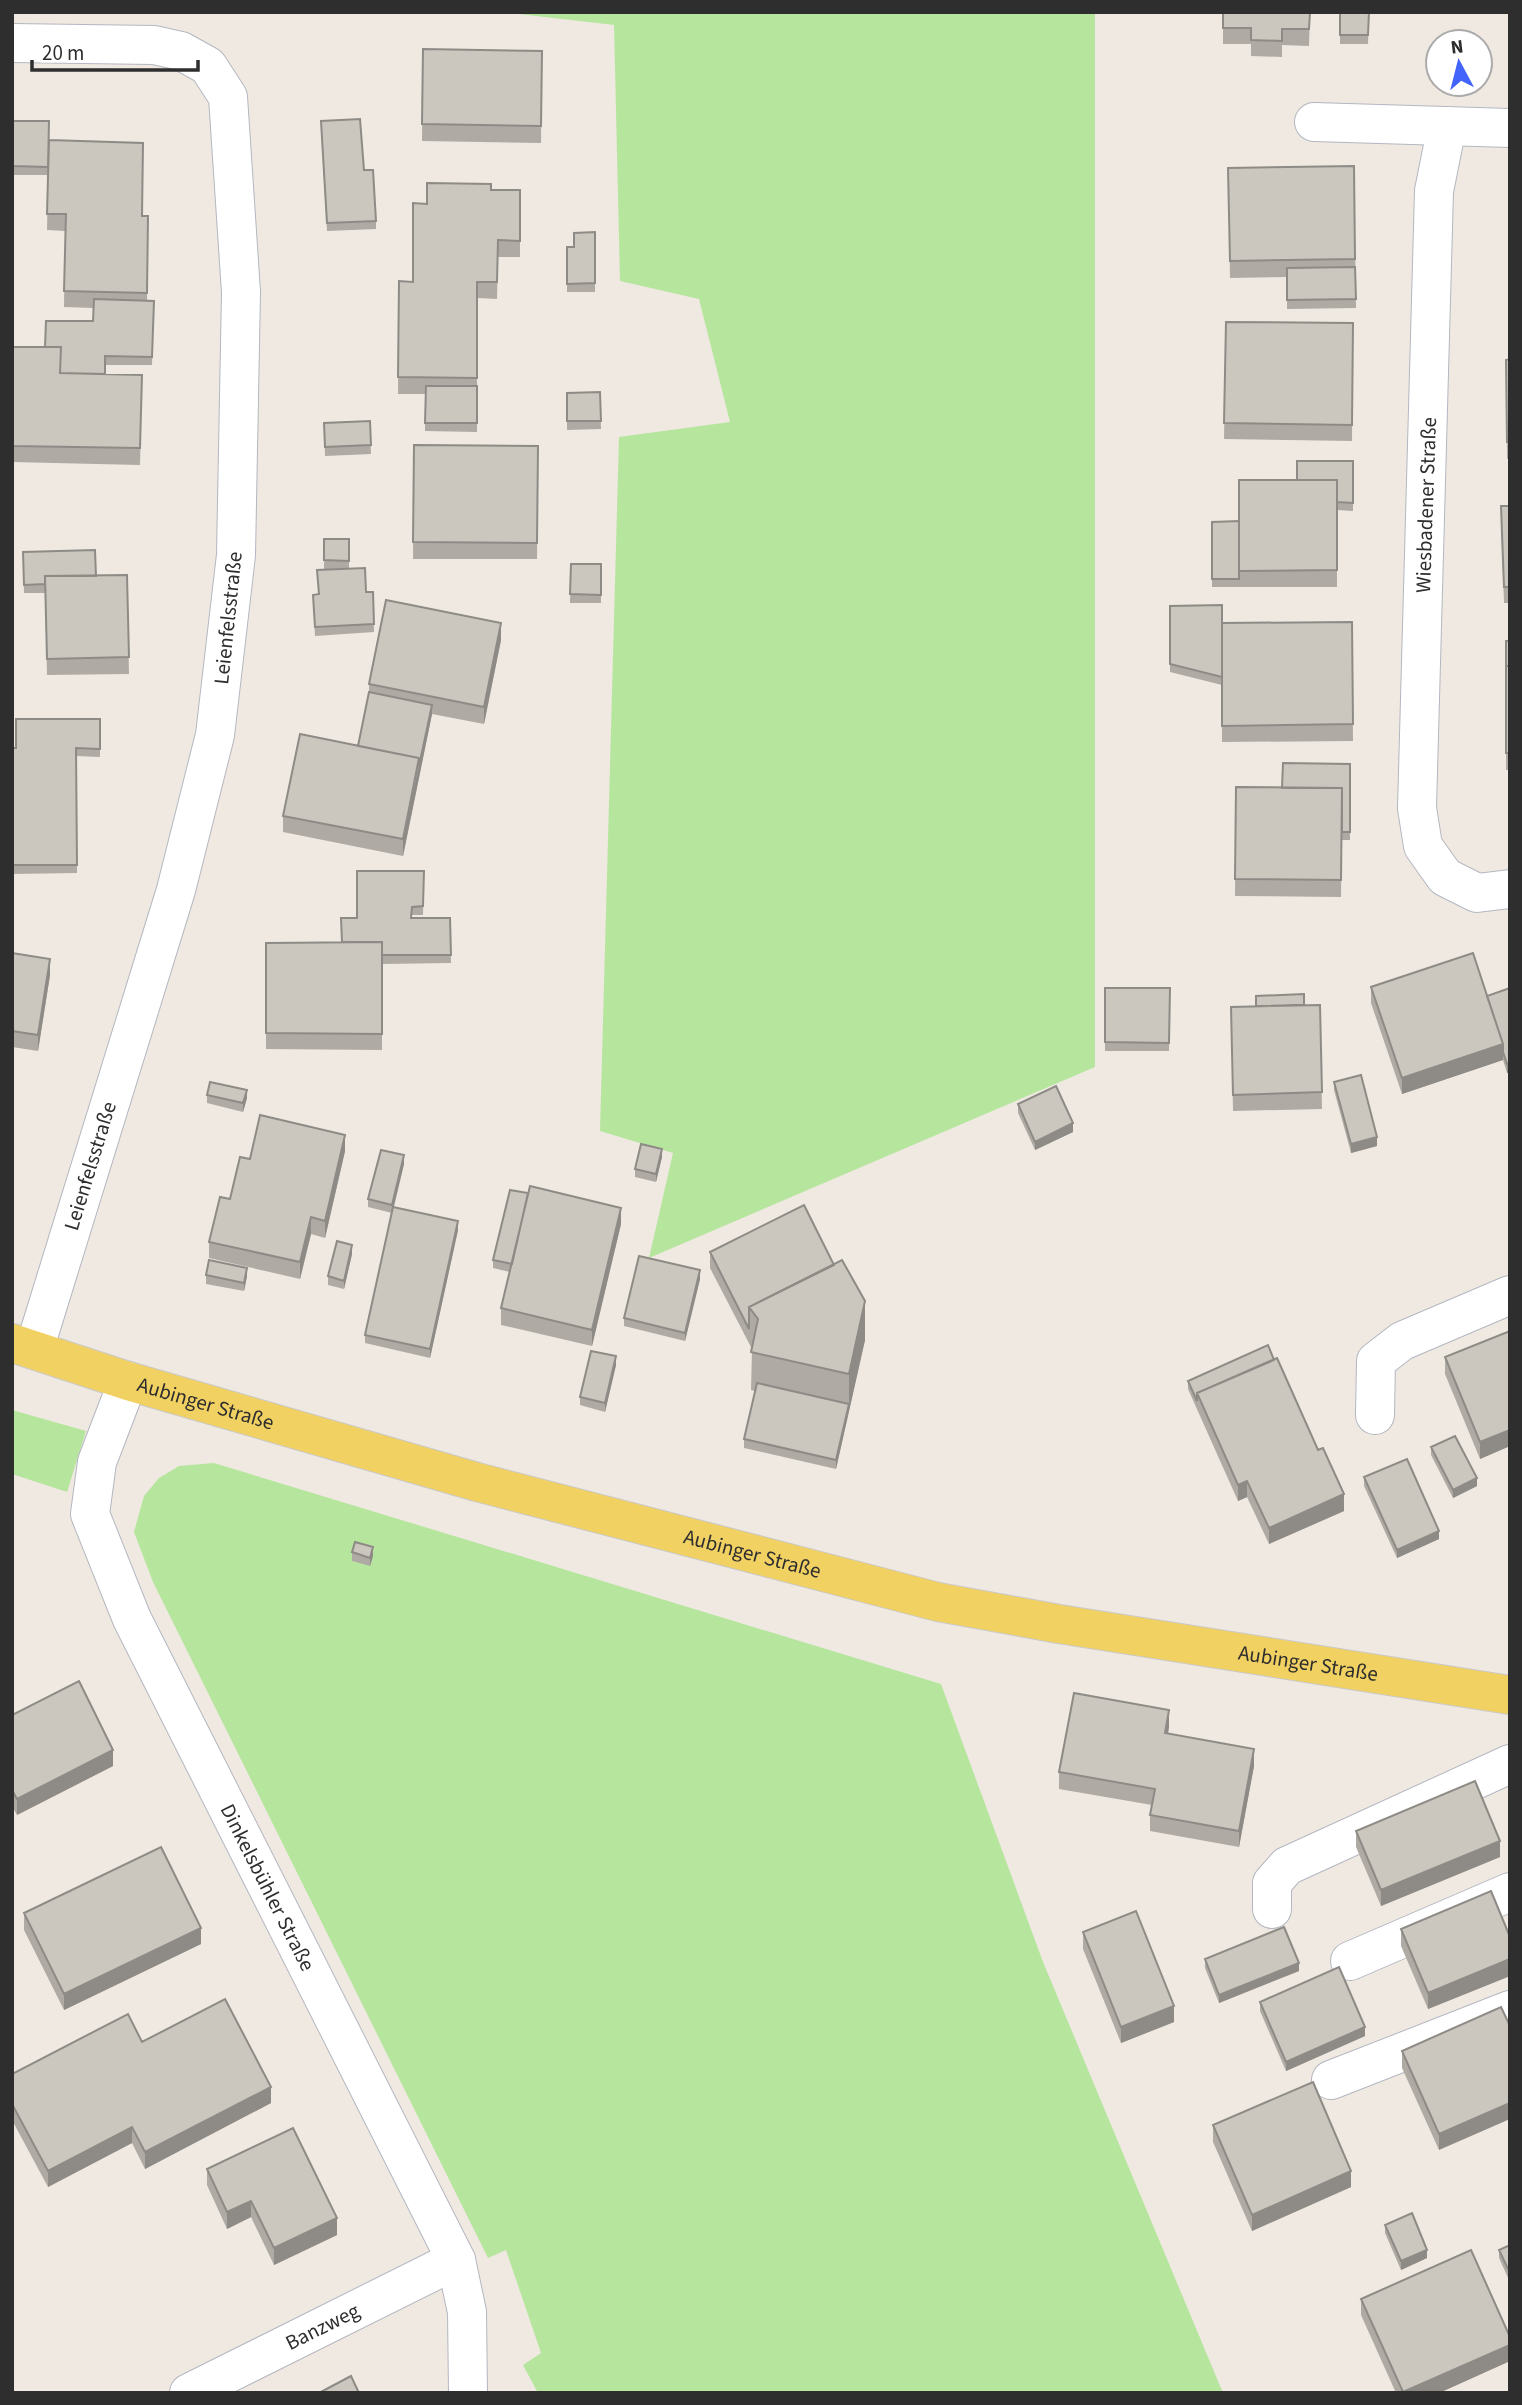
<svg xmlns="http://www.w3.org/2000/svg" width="1522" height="2405" viewBox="0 0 1522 2405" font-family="'Source Sans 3',sans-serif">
<rect width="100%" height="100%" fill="#efe9e1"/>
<path fill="#b6e59e" d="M 502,12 L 1095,12 L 1095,1067 L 649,1258 L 673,1153 L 600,1131 L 619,437 L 730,422 L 699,299 L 620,281 L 614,25 Z
M 12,1410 L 86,1431 L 67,1492 L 12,1474 Z
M 214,1463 L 941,1684 L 1043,1962 L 1223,2393 L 538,2393 L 523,2365 L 541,2353 L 506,2250 L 488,2258 L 153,1582 L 134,1532 L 144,1496 L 159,1478 L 179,1466 Z"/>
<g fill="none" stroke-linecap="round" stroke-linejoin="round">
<defs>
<g id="minor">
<path d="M 12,43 L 154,45 L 181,51 L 208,66 L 228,97 L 241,292 L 236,555 L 215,735 L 176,890 L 34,1350"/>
<path d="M 1314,122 L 1510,128"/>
<path d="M 1447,126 L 1434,191 L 1417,808 L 1423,846 L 1445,877 L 1477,893 L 1510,889"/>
<path id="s1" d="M 128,1381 L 97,1462 L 90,1514 L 132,1619 L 456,2260 L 467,2312 L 468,2393"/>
<path d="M 1375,1415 L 1376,1361 L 1402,1341 L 1510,1295"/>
<path d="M 1272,1909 L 1272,1883 L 1287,1866 L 1510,1764"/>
<path d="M 1350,1961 L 1510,1892"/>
<path d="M 1331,2080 L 1510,2010"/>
<path id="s2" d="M 189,2393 L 456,2260"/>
</g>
<g id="major">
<path id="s3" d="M 12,1343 L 128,1381 L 477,1482 L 938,1602 L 1059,1624 L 1510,1695"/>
</g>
</defs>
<use href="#minor" stroke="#b4b7c1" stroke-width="40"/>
<use href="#major" stroke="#c9c9c9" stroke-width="40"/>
<use href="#minor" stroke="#fff" stroke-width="38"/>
<use href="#major" stroke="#f2d163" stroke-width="38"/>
</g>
<path fill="#afaba4" d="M 1223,12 L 1310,12 L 1309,46 L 1282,45 L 1282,57 L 1251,56 L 1251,44 L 1223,44 Z
M 1340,12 L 1369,12 L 1368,44 L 1340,44 Z
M 423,49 L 542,51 L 541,143 L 422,141 Z
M 12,121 L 49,140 L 142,216 L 148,216 L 147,301 L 154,301 L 152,365 L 105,365 L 105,374 L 142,375 L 140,465 L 12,462 L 12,347 L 45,347 L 93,321 L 93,308 L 64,307 L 65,231 L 47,230 L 48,175 L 12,175 Z
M 321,130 L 364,170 L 376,221 L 376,229 L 327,231 Z
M 1354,166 L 1356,308 L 1287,309 L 1287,277 L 1230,278 L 1228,168 Z
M 520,190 L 520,257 L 498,257 L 497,299 L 477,298 L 477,432 L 425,431 L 425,394 L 398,394 L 399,281 L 413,282 L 427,204 Z
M 595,232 L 595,292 L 567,292 L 567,247 L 574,247 Z
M 1226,322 L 1353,324 L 1352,441 L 1224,439 Z
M 1510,359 L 1510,459 L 1507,459 L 1506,360 Z
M 600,392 L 601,429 L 567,430 L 567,393 Z
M 370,421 L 371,454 L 325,456 L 324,423 Z
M 414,445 L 538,446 L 537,559 L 413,559 Z
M 1353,461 L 1353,511 L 1337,510 L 1337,587 L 1212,587 L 1212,522 L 1239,521 L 1239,480 L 1297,480 Z
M 1510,506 L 1510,603 L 1504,603 L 1501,523 Z
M 324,539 L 349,539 L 349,569 L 366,592 L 373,592 L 374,632 L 315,636 L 313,595 L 318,594 L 343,569 L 324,569 Z
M 23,552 L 96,576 L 127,575 L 129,674 L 47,675 L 45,593 L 24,593 Z
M 571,564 L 601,564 L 601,603 L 570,603 Z
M 1170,606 L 1222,623 L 1352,622 L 1353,741 L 1222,742 L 1222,685 L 1170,672 Z
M 501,640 L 484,724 L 432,714 L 403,856 L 283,832 L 283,816 L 358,746 L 369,692 L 369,684 Z
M 1506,641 L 1510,641 L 1510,770 L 1506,770 Z
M 100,719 L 100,757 L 76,756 L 77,873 L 12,874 L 12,748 L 16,748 Z
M 1350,764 L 1350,840 L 1342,840 L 1342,805 L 1341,897 L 1235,896 L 1236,787 L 1282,788 Z
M 424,871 L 423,915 L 412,915 L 412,918 L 450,918 L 451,963 L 382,964 L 382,1050 L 266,1049 L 266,943 L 342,942 L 357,918 Z
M 12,953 L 50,975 L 38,1051 L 12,1047 Z
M 1371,987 L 1487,996 L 1510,988 L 1510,1072 L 1507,1073 L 1503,1060 L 1402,1094 L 1371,1003 Z
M 1105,988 L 1170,988 L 1169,1051 L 1105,1051 Z
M 1320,1005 L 1322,1109 L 1233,1111 L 1231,1007 Z
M 1334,1082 L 1377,1146 L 1351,1153 L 1334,1090 Z
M 207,1095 L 247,1098 L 243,1112 L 207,1103 Z
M 1018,1104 L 1073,1132 L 1035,1150 L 1018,1113 Z
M 345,1151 L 325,1238 L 311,1234 L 300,1279 L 209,1258 L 209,1242 L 250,1159 Z
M 662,1157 L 656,1182 L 635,1177 L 635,1169 Z
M 404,1164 L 394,1207 L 458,1230 L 430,1358 L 365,1343 L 365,1335 L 392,1213 L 368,1207 L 368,1199 Z
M 621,1224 L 592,1346 L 501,1325 L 501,1308 L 510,1272 L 493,1268 L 493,1260 Z
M 710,1252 L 865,1340 L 836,1469 L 744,1448 L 744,1439 L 755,1391 L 751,1390 L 752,1349 L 710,1268 Z
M 352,1254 L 344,1289 L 328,1285 L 328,1276 Z
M 206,1275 L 247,1276 L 244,1291 L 206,1284 Z
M 700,1279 L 685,1341 L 624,1326 L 624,1318 Z
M 1510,1331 L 1510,1446 L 1480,1459 L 1445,1374 L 1445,1357 Z
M 616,1365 L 605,1412 L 580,1405 L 580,1397 Z
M 1188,1381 L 1318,1450 L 1344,1511 L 1269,1544 L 1247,1497 L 1238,1501 L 1188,1389 Z
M 1431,1447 L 1477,1486 L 1453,1498 L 1431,1455 Z
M 1364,1477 L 1439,1539 L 1397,1558 L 1364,1486 Z
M 352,1552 L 373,1556 L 370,1566 L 352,1561 Z
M 12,1715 L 113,1766 L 17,1815 L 12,1806 Z
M 1169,1727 L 1168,1734 L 1254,1766 L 1239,1847 L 1150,1831 L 1150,1815 L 1152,1805 L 1059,1789 L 1059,1772 Z
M 1356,1831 L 1500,1857 L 1381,1906 L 1356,1847 Z
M 24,1913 L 201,1944 L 64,2010 L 24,1930 Z
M 1401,1929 L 1510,1937 L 1510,1976 L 1428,2009 L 1401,1946 Z
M 1083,1932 L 1174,2022 L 1121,2043 L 1083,1949 Z
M 1205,1959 L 1299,1971 L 1219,2003 L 1205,1968 Z
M 1260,2002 L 1365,2036 L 1286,2071 L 1260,2011 Z
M 1501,2007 L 1439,2150 L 1402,2068 L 1402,2051 Z
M 142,2042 L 271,2103 L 145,2169 L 132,2143 L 48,2187 L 12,2120 L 12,2074 Z
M 1213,2125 L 1351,2187 L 1252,2231 L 1213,2142 Z
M 207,2169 L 337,2235 L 274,2265 L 251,2217 L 227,2229 L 207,2185 Z
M 1385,2225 L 1427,2258 L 1401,2270 L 1385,2233 Z
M 1510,2245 L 1510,2279 L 1509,2280 L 1499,2258 L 1499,2250 Z
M 1361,2299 L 1510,2361 L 1439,2393 L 1396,2393 L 1361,2315 Z"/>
<path fill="#8e8b86" d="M 501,623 L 501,640 L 484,724 L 484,707 Z
M 432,705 L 432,714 L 403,856 L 403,839 Z
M 50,959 L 50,975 L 38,1051 L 38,1035 Z
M 1503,1044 L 1503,1060 L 1402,1094 L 1402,1078 Z
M 1510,1063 L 1510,1072 L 1507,1073 L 1507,1064 Z
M 247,1090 L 247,1098 L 243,1112 L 243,1103 Z
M 1073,1123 L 1073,1132 L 1035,1150 L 1035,1142 Z
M 345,1135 L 345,1151 L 325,1238 L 325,1221 Z
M 1377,1137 L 1377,1146 L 1351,1153 L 1351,1144 Z
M 662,1149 L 662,1157 L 656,1182 L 656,1174 Z
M 404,1155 L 404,1164 L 392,1213 L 392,1205 Z
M 621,1208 L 621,1224 L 592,1346 L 592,1330 Z
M 311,1217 L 311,1234 L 300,1279 L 300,1262 Z
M 458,1221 L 458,1230 L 430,1358 L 430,1349 Z
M 352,1245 L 352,1254 L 344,1289 L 344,1281 Z
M 247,1268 L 247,1276 L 244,1291 L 244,1283 Z
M 700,1270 L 700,1279 L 685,1341 L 685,1333 Z
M 865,1301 L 865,1340 L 836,1469 L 836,1460 L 849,1404 L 849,1374 Z
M 616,1356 L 616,1365 L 605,1412 L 605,1403 Z
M 1510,1430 L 1510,1446 L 1480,1459 L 1480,1442 Z
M 1477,1478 L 1477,1486 L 1453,1498 L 1453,1490 Z
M 1247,1481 L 1247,1497 L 1238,1501 L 1238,1485 Z
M 1344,1494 L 1344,1511 L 1269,1544 L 1269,1528 Z
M 1439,1531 L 1439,1539 L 1397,1558 L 1397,1550 Z
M 373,1547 L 373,1556 L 370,1566 L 370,1558 Z
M 1169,1710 L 1169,1727 L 1165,1750 L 1165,1733 Z
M 1254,1749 L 1254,1766 L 1239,1847 L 1239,1831 Z
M 113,1750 L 113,1766 L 17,1815 L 17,1799 Z
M 1500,1841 L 1500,1857 L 1381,1906 L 1381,1890 Z
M 201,1928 L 201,1944 L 64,2010 L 64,1994 Z
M 1510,1959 L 1510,1976 L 1428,2009 L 1428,1993 Z
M 1299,1963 L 1299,1971 L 1219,2003 L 1219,1995 Z
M 1174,2006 L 1174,2022 L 1121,2043 L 1121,2027 Z
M 1365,2027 L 1365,2036 L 1286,2071 L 1286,2062 Z
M 271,2087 L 271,2103 L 145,2169 L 145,2152 Z
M 1510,2103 L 1510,2119 L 1439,2150 L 1439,2134 Z
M 132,2127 L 132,2143 L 48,2187 L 48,2171 Z
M 1351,2171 L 1351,2187 L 1252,2231 L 1252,2215 Z
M 251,2201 L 251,2217 L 227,2229 L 227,2212 Z
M 337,2218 L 337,2235 L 274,2265 L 274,2248 Z
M 1427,2250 L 1427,2258 L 1401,2270 L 1401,2261 Z
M 1510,2345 L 1510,2361 L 1439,2393 L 1403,2392 Z"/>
<path fill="#cbc7bf" stroke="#8e8b86" stroke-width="2" d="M 1223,12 L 1310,12 L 1309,29 L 1282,29 L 1282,41 L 1251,40 L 1251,28 L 1223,28 Z
M 1340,12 L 1369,12 L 1368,35 L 1340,35 Z
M 423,49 L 542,51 L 541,126 L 422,124 Z
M 360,119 L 364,170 L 373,170 L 376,221 L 327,223 L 321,121 Z
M 12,121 L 49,121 L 48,167 L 12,166 Z
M 49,140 L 143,143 L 142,216 L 148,216 L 147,293 L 64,291 L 66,214 L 47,214 Z
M 1354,166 L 1355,259 L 1230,261 L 1228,168 Z
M 427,183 L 491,184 L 491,190 L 520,190 L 520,241 L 498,240 L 497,282 L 477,282 L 477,378 L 398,377 L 399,281 L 413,282 L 413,203 L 427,204 Z
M 595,232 L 595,283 L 567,284 L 567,247 L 574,247 L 574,233 Z
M 1355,267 L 1356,299 L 1287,300 L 1287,268 Z
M 94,299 L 154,301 L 152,357 L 105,356 L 105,374 L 60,373 L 61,347 L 45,347 L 46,321 L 93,321 Z
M 1226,322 L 1353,323 L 1352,425 L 1224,423 Z
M 12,347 L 61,347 L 60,373 L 142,375 L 140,448 L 12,446 Z
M 1510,359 L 1510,442 L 1507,442 L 1506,360 Z
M 426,386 L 477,386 L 477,423 L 425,423 Z
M 600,392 L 601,421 L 567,421 L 567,393 Z
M 370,421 L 371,445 L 325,447 L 324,423 Z
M 414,445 L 538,446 L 537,543 L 413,542 Z
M 1297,461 L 1353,461 L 1353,503 L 1337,502 L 1337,480 L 1297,480 Z
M 1239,480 L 1337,480 L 1337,570 L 1239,571 Z
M 1501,506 L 1510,506 L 1510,587 L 1504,587 Z
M 1239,521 L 1239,579 L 1212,579 L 1212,522 Z
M 324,539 L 349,539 L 349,561 L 324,560 Z
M 95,550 L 96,576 L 45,576 L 45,584 L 24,585 L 23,552 Z
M 571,564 L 601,564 L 601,595 L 570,594 Z
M 365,568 L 366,592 L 373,592 L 374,624 L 315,627 L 313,595 L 319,594 L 317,570 Z
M 127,575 L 129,657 L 47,659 L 45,576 Z
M 386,600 L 501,623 L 484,707 L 369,684 Z
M 1222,605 L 1222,677 L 1170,664 L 1170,606 Z
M 1352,622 L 1353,724 L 1222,726 L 1222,623 Z
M 1506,641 L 1510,641 L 1510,666 L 1506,666 L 1506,669 Z
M 1506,666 L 1510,666 L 1510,753 L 1506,753 Z
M 369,692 L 432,705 L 419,766 L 419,758 L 358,746 Z
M 16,719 L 100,719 L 100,749 L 76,748 L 77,865 L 12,865 L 12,748 L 16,748 Z
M 300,734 L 419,758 L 403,839 L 283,816 Z
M 1283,763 L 1350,764 L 1350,832 L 1342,832 L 1342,788 L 1282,788 Z
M 1236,787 L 1342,788 L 1341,880 L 1235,879 Z
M 357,871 L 424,871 L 423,906 L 412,907 L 411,918 L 450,918 L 451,955 L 382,955 L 382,942 L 342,942 L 341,918 L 357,918 Z
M 382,942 L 382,1034 L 266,1033 L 266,943 Z
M 12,953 L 50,959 L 38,1035 L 12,1031 Z
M 1473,953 L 1503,1044 L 1402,1078 L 1371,987 Z
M 1105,988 L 1170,988 L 1169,1043 L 1105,1042 Z
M 1510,988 L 1510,1063 L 1507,1064 L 1503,1052 L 1503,1044 L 1487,996 Z
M 1304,994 L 1304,1005 L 1256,1006 L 1256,996 Z
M 1320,1005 L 1322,1092 L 1233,1095 L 1231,1007 Z
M 1361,1075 L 1377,1137 L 1351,1144 L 1334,1082 Z
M 210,1082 L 247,1090 L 243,1103 L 207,1095 Z
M 1056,1086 L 1073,1123 L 1035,1142 L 1018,1104 Z
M 260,1115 L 345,1135 L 325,1221 L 311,1217 L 300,1262 L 209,1242 L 220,1197 L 230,1199 L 240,1157 L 250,1159 Z
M 641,1144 L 662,1149 L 656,1174 L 635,1169 Z
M 381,1150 L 404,1155 L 392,1205 L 368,1199 Z
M 530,1186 L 621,1208 L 592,1330 L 501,1308 Z
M 510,1190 L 528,1193 L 512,1264 L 493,1260 Z
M 804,1205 L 834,1265 L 749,1307 L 749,1329 L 710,1252 Z
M 393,1207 L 458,1221 L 430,1349 L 365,1335 Z
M 337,1241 L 352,1245 L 344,1281 L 328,1276 Z
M 639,1256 L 700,1270 L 685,1333 L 624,1318 Z
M 209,1260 L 247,1268 L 244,1283 L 206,1275 Z
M 842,1260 L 865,1301 L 849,1374 L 751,1352 L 758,1319 L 749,1307 Z
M 1510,1331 L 1510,1430 L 1480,1442 L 1445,1357 Z
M 1268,1345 L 1274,1360 L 1197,1393 L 1197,1401 L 1188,1381 Z
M 591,1351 L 616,1356 L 605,1403 L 580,1397 Z
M 1277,1358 L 1318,1450 L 1323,1448 L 1344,1494 L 1269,1528 L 1247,1481 L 1238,1485 L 1197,1393 Z
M 757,1383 L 849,1404 L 836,1460 L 744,1439 Z
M 1455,1436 L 1477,1478 L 1453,1490 L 1431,1447 Z
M 1407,1459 L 1439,1531 L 1397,1550 L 1364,1477 Z
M 355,1542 L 373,1547 L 370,1558 L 352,1552 Z
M 79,1681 L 113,1750 L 17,1799 L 12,1790 L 12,1715 Z
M 1074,1693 L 1169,1710 L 1165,1733 L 1254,1749 L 1239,1831 L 1150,1815 L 1155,1789 L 1059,1772 Z
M 1475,1781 L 1500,1841 L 1381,1890 L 1356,1831 Z
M 161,1847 L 201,1928 L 64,1994 L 24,1913 Z
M 1491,1891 L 1510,1937 L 1510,1959 L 1428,1993 L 1401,1929 Z
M 1136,1911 L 1174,2006 L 1121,2027 L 1083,1932 Z
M 1284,1927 L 1299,1963 L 1219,1995 L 1205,1959 Z
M 1339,1967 L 1365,2027 L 1286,2062 L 1260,2002 Z
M 225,1999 L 271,2087 L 145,2152 L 132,2127 L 48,2171 L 12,2104 L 12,2074 L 128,2014 L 142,2042 Z
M 1501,2007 L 1510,2026 L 1510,2103 L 1439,2134 L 1402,2051 Z
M 1313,2082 L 1351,2171 L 1252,2215 L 1213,2125 Z
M 293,2128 L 337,2218 L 274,2248 L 251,2201 L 227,2212 L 207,2169 Z
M 1412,2213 L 1427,2250 L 1401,2261 L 1385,2225 Z
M 1510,2245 L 1510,2271 L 1509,2271 L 1499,2250 Z
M 1471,2250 L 1510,2337 L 1510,2345 L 1403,2392 L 1361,2299 Z
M 351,2376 L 359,2393 L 319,2393 Z"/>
<g text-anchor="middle" stroke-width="6" stroke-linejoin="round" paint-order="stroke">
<g font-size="21" fill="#2e2e2e" stroke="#fff">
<text transform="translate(1426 505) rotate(-88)" y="7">Wiesbadener Straße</text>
<text transform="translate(228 618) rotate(-84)" y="7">Leienfelsstraße</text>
<text transform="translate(90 1166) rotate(-73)" y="7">Leienfelsstraße</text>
<text dy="7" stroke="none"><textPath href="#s3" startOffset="203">Aubinger Straße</textPath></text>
<text dy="7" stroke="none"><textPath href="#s3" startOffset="770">Aubinger Straße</textPath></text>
<text dy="7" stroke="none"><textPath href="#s3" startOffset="1337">Aubinger Straße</textPath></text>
<text dy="7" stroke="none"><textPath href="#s1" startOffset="553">Dinkelsbühler Straße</textPath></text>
<text dy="7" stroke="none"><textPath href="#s2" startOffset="149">Banzweg</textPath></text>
</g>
</g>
<rect width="1522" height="2405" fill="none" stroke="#2e2e2e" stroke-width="28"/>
<g transform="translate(1459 63) rotate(353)"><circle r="33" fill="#ffffff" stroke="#ababab" stroke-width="2"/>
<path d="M0-5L12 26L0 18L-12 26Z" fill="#4264fb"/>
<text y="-10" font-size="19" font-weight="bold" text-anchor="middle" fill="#2e2e2e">N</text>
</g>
<path d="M32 60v10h166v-10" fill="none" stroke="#2e2e2e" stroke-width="3.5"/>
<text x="42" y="60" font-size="21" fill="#2e2e2e" stroke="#ffffff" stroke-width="5" paint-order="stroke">20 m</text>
</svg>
